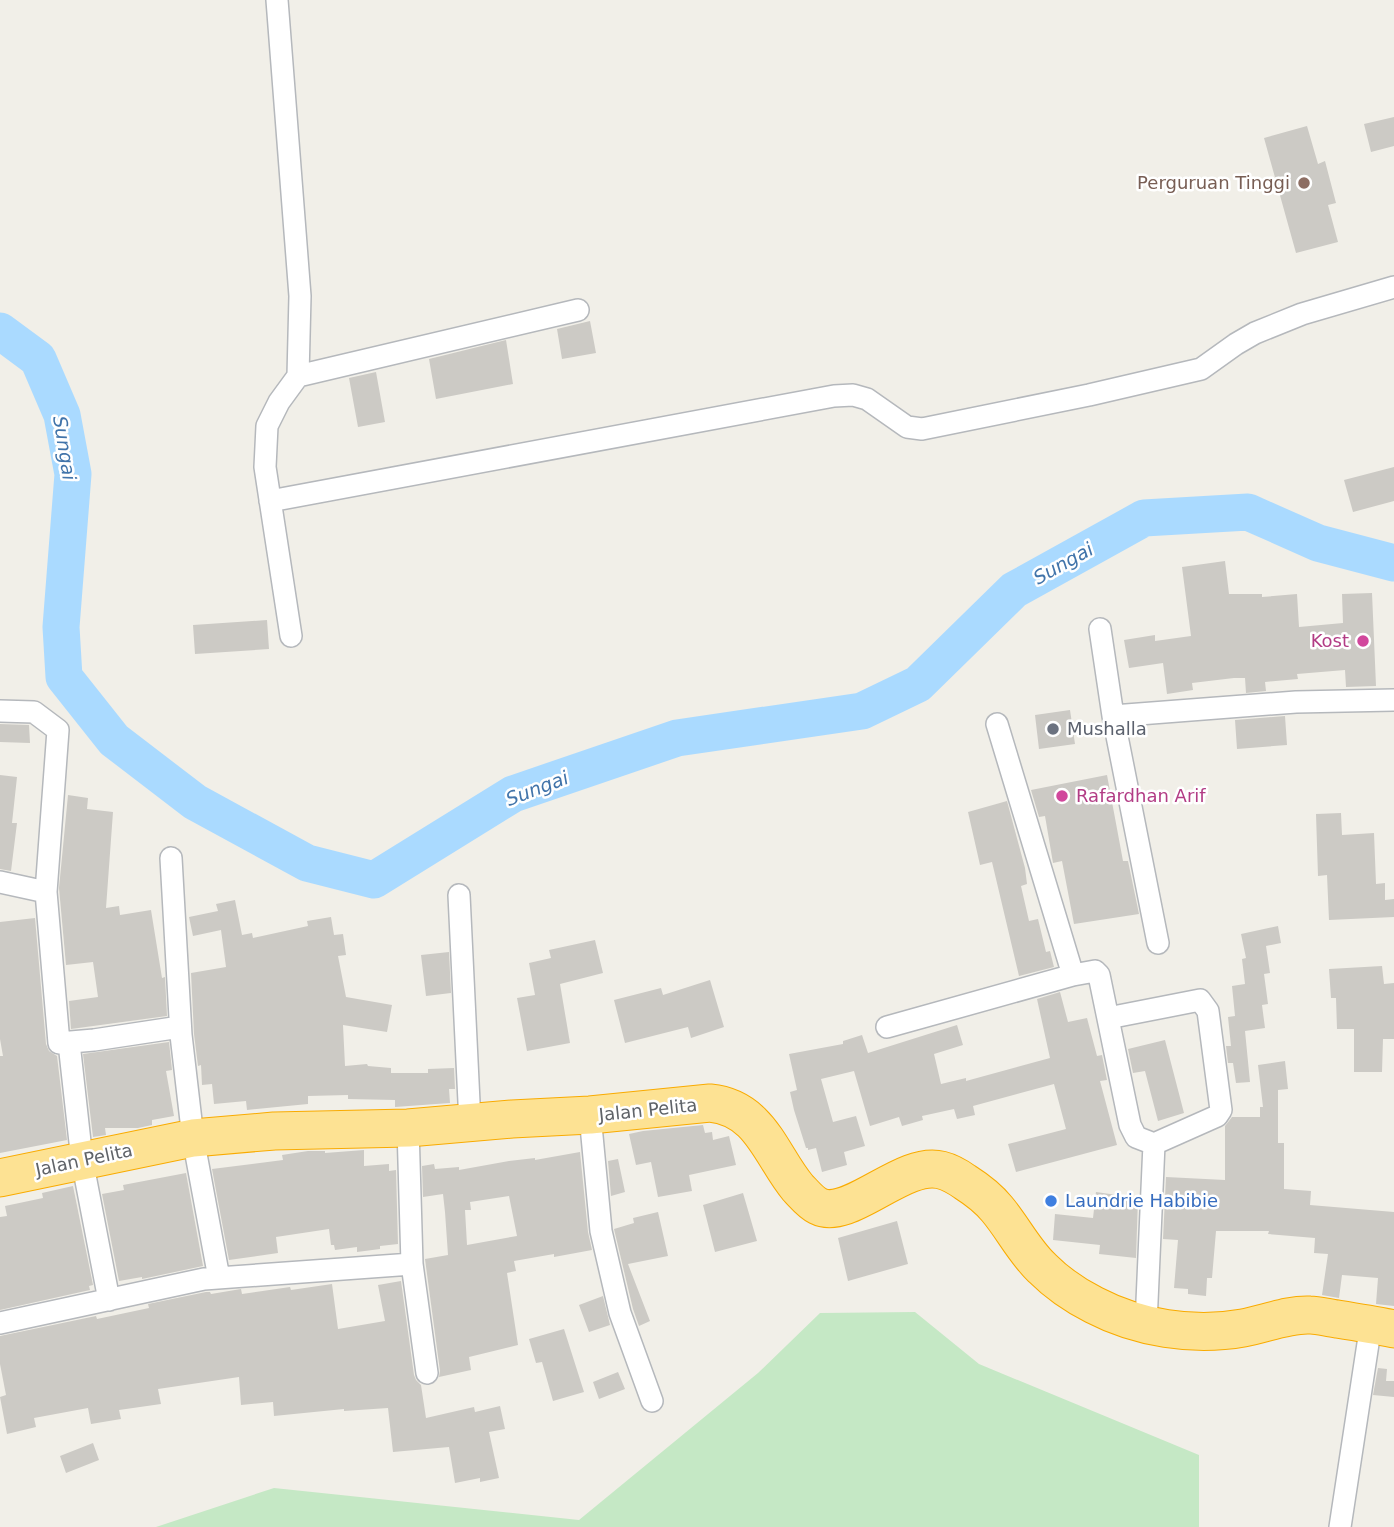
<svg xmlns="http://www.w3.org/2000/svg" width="1394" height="1527" viewBox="0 0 1394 1527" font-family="'DejaVu Sans',sans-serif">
<rect width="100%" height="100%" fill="#f1efe8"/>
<path fill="#c5e8c5" d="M 915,1312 L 979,1364 L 1199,1455 L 1199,1527 L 156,1527 L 274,1488 L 579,1520 L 758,1373 L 820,1313 Z"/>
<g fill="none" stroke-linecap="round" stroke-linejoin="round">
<path stroke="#aadaff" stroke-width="37" d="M 0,331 L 38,359 L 62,415 L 73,474 L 61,627 L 64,677 L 114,740 L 195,802 L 307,863 L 374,880 L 513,794 L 677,738 L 862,711 L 918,684 L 1014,590 L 1144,518 L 1248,512 L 1318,543 L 1394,563"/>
</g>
<path fill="#cccac5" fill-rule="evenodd" d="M 1394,117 L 1394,146 L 1371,152 L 1364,124 Z
M 1307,126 L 1318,164 L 1325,161 L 1336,203 L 1328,205 L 1338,242 L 1296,253 L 1264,138 Z
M 590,321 L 596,353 L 562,359 L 557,329 Z
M 506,340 L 513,384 L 436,399 L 429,359 Z
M 376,372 L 385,422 L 358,427 L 349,378 Z
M 1394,467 L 1394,501 L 1353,512 L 1344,480 Z
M 1225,561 L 1229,594 L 1262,594 L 1262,597 L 1297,594 L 1299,627 L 1343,623 L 1342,594 L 1372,593 L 1376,686 L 1346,687 L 1345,670 L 1297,674 L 1298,679 L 1265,682 L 1266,691 L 1246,693 L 1245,678 L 1234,678 L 1192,683 L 1193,690 L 1167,694 L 1163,663 L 1129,668 L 1124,640 L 1155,635 L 1155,641 L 1191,636 L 1182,567 Z
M 267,620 L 269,649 L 195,654 L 193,625 Z
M 1070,710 L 1075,744 L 1039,749 L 1035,715 Z
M 1285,716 L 1287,745 L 1237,749 L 1235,720 Z
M 0,724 L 29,725 L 30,743 L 0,742 Z
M 0,775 L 17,777 L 12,823 L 17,823 L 11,871 L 0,869 Z
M 1107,775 L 1123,861 L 1128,861 L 1139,914 L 1074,924 L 1062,861 L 1053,863 L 1045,816 L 1039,817 L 1031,790 Z
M 68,795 L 88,798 L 87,809 L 113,812 L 106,908 L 119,906 L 120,915 L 151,910 L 162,978 L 165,977 L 167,1016 L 71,1029 L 69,1001 L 98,997 L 93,962 L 66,965 L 59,888 Z
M 1007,801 L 1025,868 L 1027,884 L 1021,886 L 1029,921 L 1038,919 L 1046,952 L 1050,951 L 1054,967 L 1019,976 L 992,862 L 980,865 L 968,812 Z
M 1341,813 L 1342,835 L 1374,833 L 1376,884 L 1385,883 L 1385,900 L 1394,899 L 1394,917 L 1329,920 L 1327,875 L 1318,876 L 1316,814 Z
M 235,900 L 242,935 L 252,933 L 253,938 L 308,926 L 307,921 L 331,917 L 334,935 L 343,934 L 346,955 L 338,956 L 346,997 L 392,1005 L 387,1032 L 343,1025 L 345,1066 L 367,1064 L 368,1066 L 391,1068 L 391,1073 L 428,1073 L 428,1069 L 454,1068 L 455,1089 L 449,1089 L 450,1103 L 395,1107 L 395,1100 L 348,1099 L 348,1095 L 308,1096 L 308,1104 L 247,1110 L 246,1101 L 214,1104 L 212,1084 L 202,1085 L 201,1065 L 198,1066 L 194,1034 L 191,973 L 226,967 L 221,930 L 193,936 L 189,917 L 218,911 L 216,904 Z
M 35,918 L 46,1044 L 49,1051 L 57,1056 L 67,1140 L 0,1153 L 0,1056 L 3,1056 L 0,1039 L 0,922 Z
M 1278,926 L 1281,943 L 1266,946 L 1270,973 L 1264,974 L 1268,1004 L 1262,1005 L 1265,1028 L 1245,1031 L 1250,1082 L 1236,1083 L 1233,1063 L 1228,1063 L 1226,1046 L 1231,1046 L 1228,1017 L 1235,1016 L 1232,986 L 1245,984 L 1242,959 L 1246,958 L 1241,934 Z
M 595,940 L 603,973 L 560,984 L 570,1043 L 527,1051 L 517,998 L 535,995 L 529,963 L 551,958 L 549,950 Z
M 449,952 L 451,993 L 426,996 L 421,955 Z
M 1382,966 L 1384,984 L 1394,983 L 1394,1039 L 1383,1039 L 1382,1072 L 1354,1072 L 1354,1029 L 1337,1029 L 1336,998 L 1331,998 L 1329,969 Z
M 710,980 L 724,1027 L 691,1038 L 688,1027 L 625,1043 L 614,1000 L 661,988 L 663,995 Z
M 1060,992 L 1068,1022 L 1087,1018 L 1097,1056 L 1102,1055 L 1107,1080 L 1100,1081 L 1117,1145 L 1016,1172 L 1008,1144 L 1066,1129 L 1054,1084 L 973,1106 L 975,1115 L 957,1119 L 954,1109 L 922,1116 L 923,1120 L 902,1126 L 899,1117 L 870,1126 L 854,1071 L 821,1079 L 833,1122 L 856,1116 L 865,1146 L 844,1152 L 847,1165 L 822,1172 L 816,1148 L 808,1150 L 808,1148 L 806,1148 L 794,1110 L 790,1092 L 797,1090 L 789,1054 L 843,1044 L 843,1041 L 862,1035 L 868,1053 L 957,1025 L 963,1045 L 934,1054 L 941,1084 L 966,1078 L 966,1081 L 1050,1058 L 1037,999 Z
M 1165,1040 L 1184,1113 L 1158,1121 L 1145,1071 L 1133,1073 L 1128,1049 Z
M 169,1042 L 172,1070 L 166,1071 L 174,1116 L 152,1120 L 152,1125 L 138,1128 L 105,1128 L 106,1135 L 93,1137 L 83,1054 Z
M 1285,1061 L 1288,1089 L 1278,1090 L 1278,1143 L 1284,1143 L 1284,1189 L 1311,1191 L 1310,1205 L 1394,1212 L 1394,1306 L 1376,1304 L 1378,1278 L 1342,1275 L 1339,1298 L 1322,1295 L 1328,1254 L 1314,1253 L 1315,1238 L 1268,1234 L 1269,1231 L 1216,1231 L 1212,1278 L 1207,1278 L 1206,1296 L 1188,1294 L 1188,1289 L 1174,1288 L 1178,1240 L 1163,1239 L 1166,1177 L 1225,1180 L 1225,1126 L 1232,1117 L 1260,1117 L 1260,1107 L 1263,1107 L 1258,1065 Z
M 703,1125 L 705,1133 L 712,1132 L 713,1140 L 729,1136 L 736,1165 L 689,1175 L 692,1191 L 658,1197 L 651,1162 L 636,1165 L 629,1134 L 643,1131 Z
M 364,1150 L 364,1166 L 389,1164 L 389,1171 L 396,1170 L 398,1244 L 380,1246 L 380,1249 L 357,1252 L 357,1247 L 335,1250 L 334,1245 L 331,1245 L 329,1229 L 276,1237 L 278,1253 L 229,1260 L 212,1169 L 283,1160 L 282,1155 L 308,1151 L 325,1151 L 325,1153 Z
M 580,1152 L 588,1232 L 592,1250 L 554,1257 L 554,1254 L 514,1261 L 516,1271 L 507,1273 L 518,1345 L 469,1357 L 471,1370 L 439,1377 L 440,1371 L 425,1259 L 448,1255 L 445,1212 L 443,1194 L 423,1197 L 422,1166 L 434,1164 L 435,1169 L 459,1167 L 459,1170 L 509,1161 L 535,1158 L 535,1160 ZM 509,1196 L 517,1236 L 467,1245 L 465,1210 L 471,1210 L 470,1202 Z
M 618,1159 L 625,1192 L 611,1196 L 608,1161 Z
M 186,1173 L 203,1266 L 142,1279 L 142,1277 L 119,1281 L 102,1194 L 124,1190 L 123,1185 Z
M 73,1186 L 93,1285 L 89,1286 L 90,1290 L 0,1310 L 0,1217 L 7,1216 L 5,1206 L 43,1198 L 42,1193 Z
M 1096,1192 L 1138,1198 L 1136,1258 L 1099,1254 L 1100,1245 L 1053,1240 L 1055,1214 L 1093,1218 Z
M 743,1193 L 757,1241 L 715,1252 L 703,1205 Z
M 658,1212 L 668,1256 L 628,1264 L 650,1321 L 639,1326 L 633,1309 L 614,1229 L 634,1223 L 633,1218 Z
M 897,1221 L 908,1264 L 848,1281 L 838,1238 Z
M 401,1281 L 414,1375 L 416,1380 L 421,1385 L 426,1418 L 474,1407 L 475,1412 L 500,1406 L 505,1429 L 489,1432 L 499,1478 L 480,1482 L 480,1478 L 455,1483 L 449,1447 L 393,1452 L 388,1408 L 344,1411 L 344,1409 L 274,1416 L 273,1402 L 241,1405 L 239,1377 L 158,1389 L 161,1404 L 119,1410 L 121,1419 L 91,1424 L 88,1408 L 34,1418 L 36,1427 L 7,1434 L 0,1397 L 6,1395 L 0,1364 L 0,1336 L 96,1316 L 97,1319 L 149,1308 L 148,1304 L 206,1292 L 210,1292 L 211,1294 L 241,1289 L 242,1294 L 290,1287 L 291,1290 L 332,1284 L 338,1329 L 385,1321 L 378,1285 Z
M 603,1296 L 610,1325 L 589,1332 L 579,1305 Z
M 564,1329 L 584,1392 L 553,1401 L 542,1362 L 536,1363 L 529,1339 Z
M 1378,1368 L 1387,1369 L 1386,1381 L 1394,1381 L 1394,1397 L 1373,1395 Z
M 618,1372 L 625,1389 L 599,1399 L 593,1382 Z
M 93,1443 L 99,1460 L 66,1473 L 60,1456 Z"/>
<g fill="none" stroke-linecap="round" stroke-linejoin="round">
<defs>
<path id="street" d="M 277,0 L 300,296 L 298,376 L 279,402 L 267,426 L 265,467 L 291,636
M 298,376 L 578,310
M 270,501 L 834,396 L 853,395 L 867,399 L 907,427 L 922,429 L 1089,395 L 1201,369 L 1236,344 L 1255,333 L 1302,314 L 1394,287
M 1100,629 L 1113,716 L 1158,943
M 0,711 L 34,712 L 58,730 L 46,892 L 59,1043 L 94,1040 L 180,1027
M 1113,716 L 1296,702 L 1394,700
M 997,724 L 1073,975
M 171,858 L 181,1035 L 193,1138 L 219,1278
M 0,882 L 46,892
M 459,895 L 470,1123
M 1108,1018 L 1200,1000 L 1208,1011 L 1221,1110 L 1217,1116 L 1154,1144
M 887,1027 L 1073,975 L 1095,971 L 1099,975 L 1130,1125 L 1136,1137 L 1154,1144 L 1146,1324
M 69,1043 L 82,1160 L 109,1300
M 590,1115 L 601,1231 L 620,1313 L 652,1401
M 408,1128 L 412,1264
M 0,1323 L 204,1279 L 412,1264 L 427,1373
M 1340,1527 L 1371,1324"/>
<path id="highway" d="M 0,1178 L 193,1138 L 274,1131 L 408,1128 L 512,1119 L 590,1115 L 710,1103 C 761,1108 771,1156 798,1188 C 804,1194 810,1202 818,1206 C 849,1222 903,1160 941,1170 C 949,1172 958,1177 965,1182 C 976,1189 988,1198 997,1209 C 1013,1228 1024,1251 1042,1268 C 1056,1282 1076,1296 1094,1305 C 1138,1328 1193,1337 1243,1328 C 1265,1324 1288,1314 1310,1315 C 1319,1315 1328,1318 1337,1319 C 1356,1322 1375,1325 1394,1329"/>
</defs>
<use href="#street" stroke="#b5b8bc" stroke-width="24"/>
<use href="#highway" stroke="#f9ab00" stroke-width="39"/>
<use href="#street" stroke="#fff" stroke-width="21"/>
<use href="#highway" stroke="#fde293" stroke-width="37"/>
</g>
<circle fill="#8d6e63" stroke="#fff" stroke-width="2.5" cx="1304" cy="183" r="7"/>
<g fill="#d1479c" stroke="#fff" stroke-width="2.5">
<circle cx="1363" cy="641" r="7"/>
<circle cx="1062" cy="796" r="7"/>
</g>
<circle fill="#6b7280" stroke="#fff" stroke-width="2.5" cx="1053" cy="729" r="7"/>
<circle fill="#3f7fe0" stroke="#fff" stroke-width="2.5" cx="1051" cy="1201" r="7"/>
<g text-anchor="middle" stroke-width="5" stroke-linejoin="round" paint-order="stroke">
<g font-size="18" fill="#785e54" stroke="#fff" text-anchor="end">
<text x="1290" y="189">Perguruan Tinggi</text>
</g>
<g font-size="18" fill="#b23c85" stroke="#fff" text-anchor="end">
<text x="1349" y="647">Kost</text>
<text x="1076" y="802" text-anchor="start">Rafardhan Arif</text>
</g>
<g font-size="18" fill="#5b616d" stroke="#fff" text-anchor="start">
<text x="1067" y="735">Mushalla</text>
</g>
<g font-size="18" fill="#5f6368" stroke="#fff">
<text transform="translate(648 1110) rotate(-6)" y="6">Jalan Pelita</text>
<text transform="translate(84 1160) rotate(-12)" y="6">Jalan Pelita</text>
</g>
<g font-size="18" fill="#366cbe" stroke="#fff" text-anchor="start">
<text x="1065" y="1207">Laundrie Habibie</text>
</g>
<g font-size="19" font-style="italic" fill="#4174aa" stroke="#fff">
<text transform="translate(65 448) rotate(81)" y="7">Sungai</text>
<text transform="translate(1063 563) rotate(-29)" y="7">Sungai</text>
<text transform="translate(537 788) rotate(-21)" y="7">Sungai</text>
</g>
</g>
</svg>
